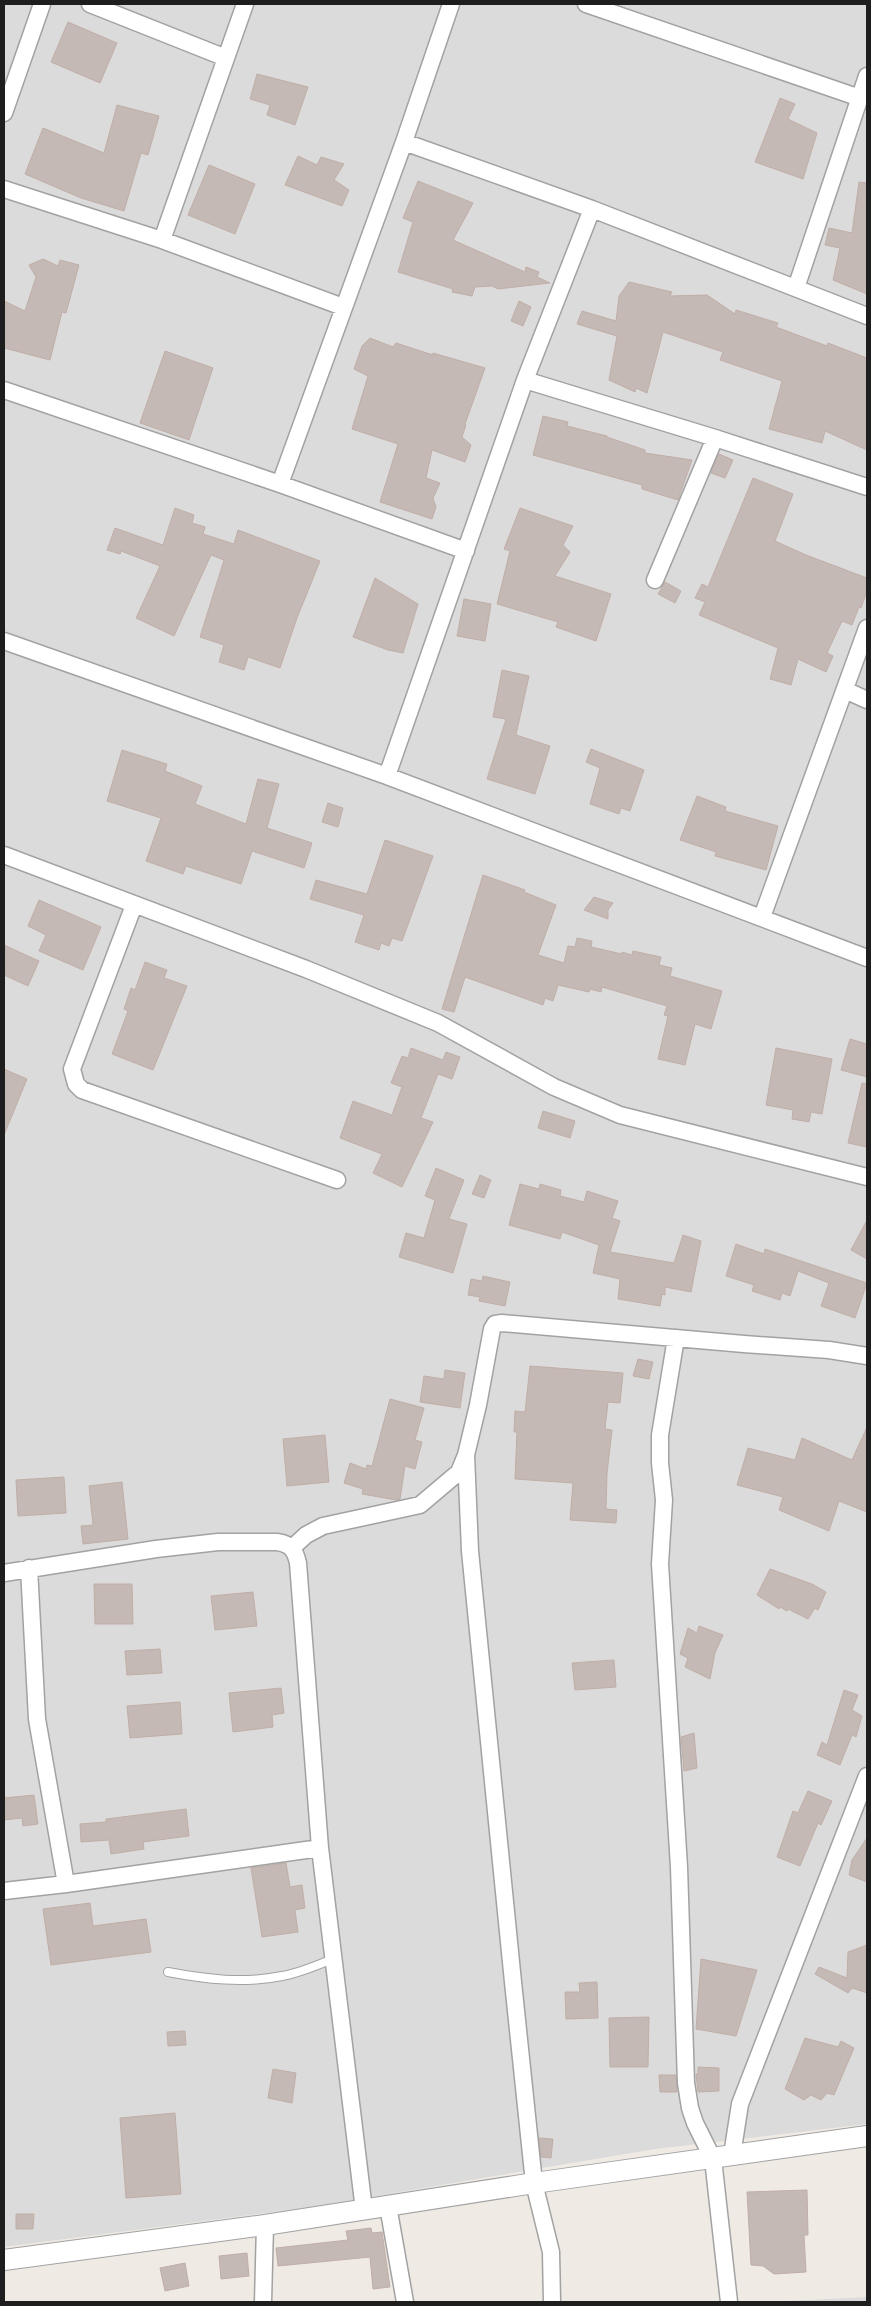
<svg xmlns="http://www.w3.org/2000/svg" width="871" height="2306" viewBox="0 0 871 2306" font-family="'Noto Sans',sans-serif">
<rect width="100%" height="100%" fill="#efeae4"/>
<path fill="#dcdbdb" d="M 4,4 L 867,4 L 867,2124 L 655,2149 L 305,2208 L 4,2247 Z
M 867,2297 L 867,2302 L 767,2302 Z"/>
<path fill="#c4b9b4" stroke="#c1aea7" d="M 68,22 L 117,43 L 100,83 L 51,62 Z
M 257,74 L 308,87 L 295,125 L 267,115 L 270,105 L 250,99 Z
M 780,98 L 795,104 L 788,119 L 817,133 L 803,179 L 755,162 Z
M 117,105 L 159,116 L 148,155 L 141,153 L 124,211 L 81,198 L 25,174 L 43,128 L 104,153 Z
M 298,156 L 317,165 L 321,157 L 344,164 L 334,180 L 349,190 L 342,206 L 285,185 Z
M 209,165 L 255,184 L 235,234 L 188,215 Z
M 418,181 L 473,203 L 453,240 L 525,272 L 526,267 L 539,272 L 537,277 L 550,283 L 498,289 L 492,286 L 475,287 L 472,296 L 452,292 L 453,289 L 398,272 L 413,222 L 403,218 Z
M 859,182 L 867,183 L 867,294 L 833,280 L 840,248 L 825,245 L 829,228 L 852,233 Z
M 43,259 L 58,266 L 60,260 L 79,265 L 66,313 L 62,312 L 50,360 L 4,348 L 4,301 L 25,311 L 36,277 L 29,265 Z
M 629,282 L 672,292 L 670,296 L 707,295 L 735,314 L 736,310 L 778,323 L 776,327 L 827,346 L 828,343 L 867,358 L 867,450 L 825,431 L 822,443 L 769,429 L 782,381 L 720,360 L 723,352 L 663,332 L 647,393 L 636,388 L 635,392 L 609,380 L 617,336 L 577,324 L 582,311 L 616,321 L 619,296 Z
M 519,301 L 531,307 L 523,326 L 511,321 Z
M 370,338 L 393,347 L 396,343 L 433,355 L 433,353 L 485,368 L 465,424 L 466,425 L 462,437 L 471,445 L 465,462 L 432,450 L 426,478 L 440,483 L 433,498 L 436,507 L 432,519 L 380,502 L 398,444 L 352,429 L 368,376 L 354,369 L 362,346 Z
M 165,351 L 213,368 L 189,440 L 140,423 Z
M 543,416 L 568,422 L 567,426 L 607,436 L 607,437 L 645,450 L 645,453 L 692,460 L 678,500 L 642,489 L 642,485 L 533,455 Z
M 719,454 L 733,460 L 725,478 L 711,473 Z
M 753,478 L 793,494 L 775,541 L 806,555 L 867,578 L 867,591 L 861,608 L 859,607 L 852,625 L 842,621 L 827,653 L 833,656 L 826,672 L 798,659 L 791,685 L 770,679 L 778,648 L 699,615 L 705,602 L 695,598 L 702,584 L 708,587 Z
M 175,508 L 194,515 L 192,523 L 205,527 L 203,534 L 234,544 L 238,530 L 320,561 L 297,618 L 280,668 L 248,657 L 244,670 L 219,662 L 224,645 L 200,637 L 224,560 L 211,555 L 174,636 L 136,618 L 160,566 L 121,551 L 120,554 L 107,550 L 115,528 L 163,545 Z
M 520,508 L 573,526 L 563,545 L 570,552 L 555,576 L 611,594 L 596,641 L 556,627 L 558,622 L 497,604 L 510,551 L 504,549 Z
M 375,578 L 418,604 L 403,653 L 388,650 L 353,637 Z
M 665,582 L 681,591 L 675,603 L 658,594 Z
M 464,599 L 491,604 L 485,641 L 457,636 Z
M 502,670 L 529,676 L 516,735 L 550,746 L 535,794 L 487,779 L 506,719 L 493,717 Z
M 591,749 L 644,770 L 630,811 L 621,808 L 619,814 L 590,804 L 600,768 L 586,762 Z
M 122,750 L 167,764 L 165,771 L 202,786 L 195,804 L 246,824 L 258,779 L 279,784 L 267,828 L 312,843 L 304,868 L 252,851 L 241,884 L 186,866 L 183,874 L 146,861 L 161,818 L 107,801 Z
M 697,796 L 726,807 L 725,811 L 778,826 L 766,870 L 715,856 L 716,852 L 680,840 Z
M 328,803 L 343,808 L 338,827 L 322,822 Z
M 385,840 L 433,856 L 402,941 L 392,938 L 389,946 L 381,943 L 379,950 L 355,942 L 364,915 L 310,899 L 316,880 L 367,894 Z
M 483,875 L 525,890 L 524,892 L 556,905 L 538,955 L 564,963 L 568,946 L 575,947 L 577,938 L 592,941 L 591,947 L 622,954 L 622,952 L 632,955 L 633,951 L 661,957 L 659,965 L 672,968 L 670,976 L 722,991 L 711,1029 L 695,1024 L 685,1065 L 658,1059 L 668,1016 L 664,1015 L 667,1006 L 602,987 L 601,992 L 590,989 L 589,992 L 558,985 L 553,1001 L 545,998 L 543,1005 L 465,977 L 454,1012 L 442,1009 Z
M 594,897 L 613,903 L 608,910 L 608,919 L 584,910 Z
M 39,900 L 101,927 L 83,970 L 39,951 L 46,935 L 28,926 Z
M 4,945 L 39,961 L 28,986 L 4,975 Z
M 145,962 L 167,970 L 164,978 L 187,986 L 153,1070 L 112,1054 L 128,1011 L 124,1009 L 131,988 L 135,990 Z
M 850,1039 L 867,1044 L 867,1077 L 841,1070 Z
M 411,1048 L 443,1060 L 446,1052 L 460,1057 L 452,1079 L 438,1074 L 421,1118 L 433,1122 L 402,1187 L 373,1173 L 382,1154 L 340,1138 L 353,1101 L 392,1115 L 402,1087 L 391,1083 L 402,1056 L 408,1058 Z
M 776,1048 L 832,1059 L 822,1114 L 811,1112 L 809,1122 L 792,1119 L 793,1110 L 766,1105 Z
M 4,1069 L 27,1079 L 4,1135 Z
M 862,1083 L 867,1084 L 867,1147 L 848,1143 Z
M 543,1111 L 575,1121 L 570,1138 L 538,1128 Z
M 436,1168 L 464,1180 L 449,1219 L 467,1224 L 453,1273 L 399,1257 L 406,1233 L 424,1238 L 435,1200 L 425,1196 Z
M 480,1175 L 491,1180 L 484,1198 L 472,1194 Z
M 520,1184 L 539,1189 L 540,1184 L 561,1190 L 560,1196 L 584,1202 L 587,1191 L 618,1201 L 612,1218 L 620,1221 L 610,1252 L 674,1263 L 683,1235 L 701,1241 L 691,1292 L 665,1287 L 665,1295 L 662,1294 L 660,1306 L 618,1299 L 620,1279 L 593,1273 L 599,1245 L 562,1232 L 560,1239 L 509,1225 Z
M 867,1220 L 867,1259 L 851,1250 Z
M 736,1244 L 764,1254 L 765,1249 L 867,1283 L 855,1318 L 821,1306 L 829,1283 L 798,1271 L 790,1296 L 782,1293 L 780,1300 L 752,1291 L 754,1285 L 726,1276 Z
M 483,1276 L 510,1282 L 505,1306 L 479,1301 L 480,1297 L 468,1295 L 471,1279 L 482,1281 Z
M 638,1359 L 653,1362 L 649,1379 L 633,1376 Z
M 530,1366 L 623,1373 L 620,1403 L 608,1402 L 605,1429 L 612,1430 L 607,1473 L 606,1509 L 617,1510 L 616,1523 L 570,1520 L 573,1483 L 515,1479 L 517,1432 L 514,1432 L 515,1411 L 525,1412 Z
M 445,1370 L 465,1373 L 460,1408 L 420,1402 L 424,1376 L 444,1379 Z
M 390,1399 L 424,1408 L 415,1440 L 422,1442 L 415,1469 L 405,1466 L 400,1499 L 396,1500 L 362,1494 L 363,1489 L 344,1483 L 350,1463 L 366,1469 L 367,1465 L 372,1466 Z
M 867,1427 L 867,1512 L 839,1501 L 829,1531 L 779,1510 L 783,1497 L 737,1485 L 748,1448 L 795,1460 L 802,1438 L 852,1460 Z
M 325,1435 L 329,1482 L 287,1486 L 283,1439 Z
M 64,1477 L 66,1513 L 18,1516 L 16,1480 Z
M 122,1482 L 128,1539 L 83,1544 L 81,1526 L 93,1525 L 89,1486 Z
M 770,1569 L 812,1584 L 826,1592 L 818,1610 L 815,1608 L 808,1619 L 788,1609 L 787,1611 L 780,1607 L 779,1609 L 757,1595 Z
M 94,1584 L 132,1584 L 133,1624 L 95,1624 Z
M 253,1592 L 257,1626 L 215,1630 L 211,1596 Z
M 699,1626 L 723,1635 L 715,1653 L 710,1679 L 685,1667 L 688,1658 L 680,1654 L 688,1628 L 697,1633 Z
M 160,1649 L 162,1673 L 127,1675 L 125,1651 Z
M 614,1660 L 616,1687 L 575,1690 L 572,1663 Z
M 281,1688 L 284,1713 L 272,1715 L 273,1727 L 233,1732 L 229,1693 Z
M 844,1690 L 858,1695 L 852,1710 L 862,1716 L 856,1737 L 852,1735 L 840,1765 L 817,1755 L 822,1742 L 827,1745 Z
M 180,1702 L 182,1734 L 130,1738 L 127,1706 Z
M 694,1733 L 697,1768 L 684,1771 L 681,1737 Z
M 808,1791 L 832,1801 L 821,1825 L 818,1823 L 800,1866 L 777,1857 L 793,1811 L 798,1813 Z
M 34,1795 L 38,1824 L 23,1826 L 22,1818 L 4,1820 L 4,1798 Z
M 186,1809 L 189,1836 L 143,1842 L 144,1849 L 111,1854 L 109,1840 L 81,1842 L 80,1824 L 106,1822 L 106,1819 Z
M 867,1838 L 867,1882 L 849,1875 L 852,1860 Z
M 286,1863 L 290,1887 L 302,1885 L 305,1908 L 295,1910 L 298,1932 L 262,1937 L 251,1868 Z
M 90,1903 L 93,1926 L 146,1919 L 151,1952 L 51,1965 L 43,1909 Z
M 867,1945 L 867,1993 L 852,1988 L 848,1993 L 815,1974 L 819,1967 L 847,1978 L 848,1952 Z
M 701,1959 L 757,1970 L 736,2036 L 696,2029 Z
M 597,1982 L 598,2018 L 566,2019 L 565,1992 L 580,1992 L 579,1983 Z
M 649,2017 L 648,2067 L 610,2067 L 609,2018 Z
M 185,2031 L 186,2045 L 168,2046 L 167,2032 Z
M 805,2038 L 838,2047 L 841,2041 L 854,2048 L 834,2095 L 827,2093 L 821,2100 L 811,2095 L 804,2100 L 785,2089 Z
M 698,2067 L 719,2068 L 719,2091 L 698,2092 L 696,2074 L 698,2074 Z
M 273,2069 L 296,2073 L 292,2103 L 268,2098 Z
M 659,2075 L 676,2075 L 677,2092 L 660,2092 Z
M 175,2113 L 181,2194 L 126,2198 L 120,2118 Z
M 539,2138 L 553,2139 L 551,2158 L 541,2157 Z
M 807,2190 L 808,2235 L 804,2235 L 806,2272 L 774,2274 L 763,2266 L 751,2265 L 747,2192 Z
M 16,2214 L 34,2214 L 33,2229 L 16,2229 Z
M 371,2228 L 372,2233 L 382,2232 L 390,2287 L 373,2289 L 370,2257 L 278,2266 L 276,2248 L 348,2240 L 346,2231 Z
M 247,2253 L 249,2276 L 221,2279 L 219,2256 Z
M 185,2263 L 189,2286 L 165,2291 L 160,2268 Z"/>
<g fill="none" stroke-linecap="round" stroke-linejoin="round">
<defs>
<path id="service" d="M 168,1972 C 205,1979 244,1984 282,1976 C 300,1973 317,1965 333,1959"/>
<path id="minor" d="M 90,4 L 226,58
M 586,4 L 860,98
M 4,113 L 42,4
M 404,142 L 592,209 L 867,316
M 4,189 L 162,240 L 343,307
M 162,240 L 245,4
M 796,288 L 867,76
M 525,380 L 715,438 L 867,487
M 4,390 L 280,484 L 466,551
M 280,484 L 404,142 L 451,4
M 655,580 L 715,438
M 4,641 L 387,776 L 867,958
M 845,690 L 867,700
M 387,776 L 525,380 L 592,209
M 4,855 L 306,969 L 438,1023 L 554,1087 L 620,1115 L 867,1177
M 134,905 L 72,1069 L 76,1084 L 82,1090 L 337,1180
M 762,917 L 867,628
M 676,1338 L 660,1435 L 660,1463 L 664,1500 L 660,1564 L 679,1867 L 686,2083 L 690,2108 L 695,2123 L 713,2159 L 729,2302
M 466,1455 L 470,1551 L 513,1982 L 534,2183 L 551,2252 L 552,2302
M 292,1548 L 306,1535 L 323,1526 L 420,1505 L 459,1472 L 466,1455 L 478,1405 L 492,1329 L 495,1324 L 502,1323 L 744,1344 L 829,1350 L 867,1356
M 29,1568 L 37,1719 L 66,1884
M 4,1573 L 156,1549 L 218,1542 L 277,1542 C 291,1544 295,1550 298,1563 L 320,1848 L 364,2210
M 4,1891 L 66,1884 L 320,1848
M 732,2155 L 740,2104 L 867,1776
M 388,2206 L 405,2302
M 263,2302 L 265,2225"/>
<path id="tertiary" d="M 4,2260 L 265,2225 L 534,2183 L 867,2136"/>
</defs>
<use href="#service" stroke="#a2a2a2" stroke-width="10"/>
<use href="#minor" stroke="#a2a2a2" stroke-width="19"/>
<use href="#tertiary" stroke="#a2a2a2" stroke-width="22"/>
<use href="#service" stroke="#fff" stroke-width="8"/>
<use href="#minor" stroke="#fff" stroke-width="16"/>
<use href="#tertiary" stroke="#fff" stroke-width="20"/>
</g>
<rect width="871" height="2306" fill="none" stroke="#1e1e1e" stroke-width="10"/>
</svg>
